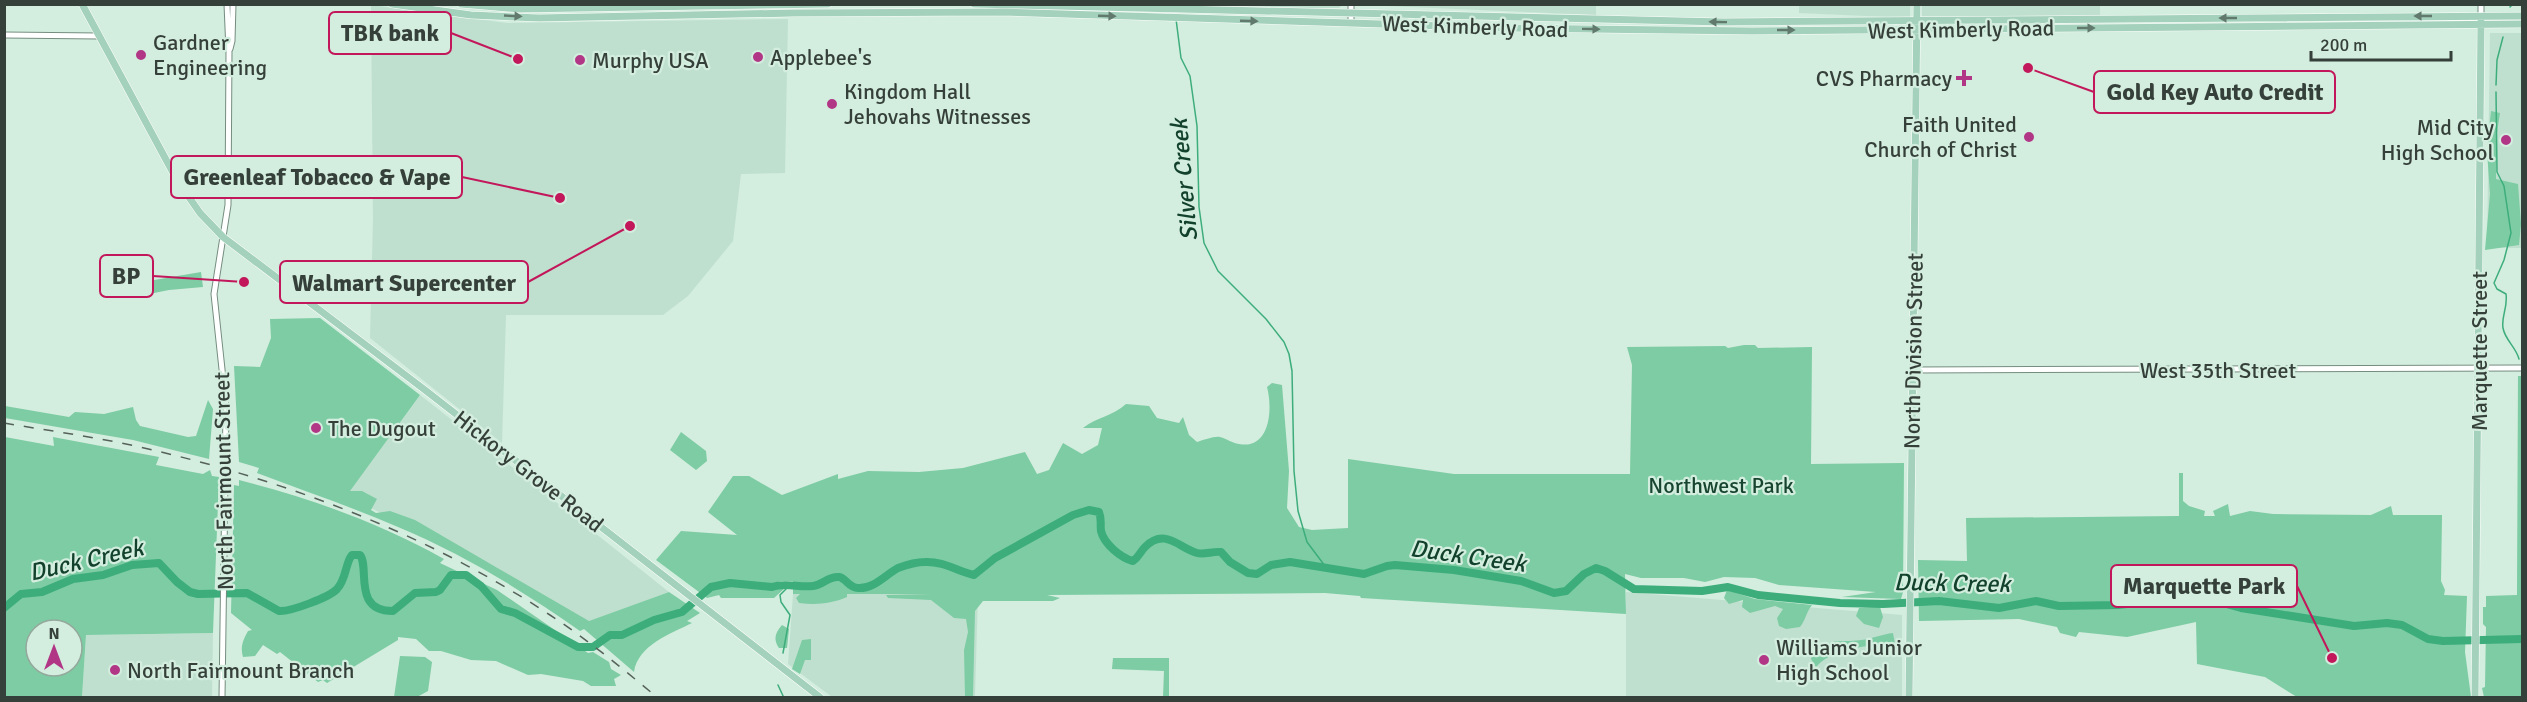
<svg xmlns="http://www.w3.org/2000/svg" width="2527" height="702" viewBox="0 0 2527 702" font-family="Signika,sans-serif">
<rect width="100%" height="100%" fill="#d3edde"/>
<path fill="#c0e0cf" d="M 1234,4 L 1342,5 L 1339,8 L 1305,9 Z
M 371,5 L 507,23 L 788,19 L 785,173 L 741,174 L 733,241 L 688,296 L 663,315 L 506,315 L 502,443 L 370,338 L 373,219 Z
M 1364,5 L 1596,4 L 1596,15 Z
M 1799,5 L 1910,5 L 1910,18 L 1799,13 Z
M 1922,5 L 2100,5 L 2100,16 L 1922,18 Z
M 2490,33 L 2522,33 L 2522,248 L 2487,248 Z
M 420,395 L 497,455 L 669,592 L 579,625 L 496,567 L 345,496 Z
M 1626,592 L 1902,615 L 1902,697 L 1626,698 Z
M 793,594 L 978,594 L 975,697 L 832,697 L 788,664 Z
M 213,633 L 212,697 L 82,698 L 86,635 Z"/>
<path fill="#7dcca4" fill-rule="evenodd" d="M 2491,111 L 2500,113 L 2496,139 L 2496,179 L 2518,184 L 2521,224 L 2519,245 L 2485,250 L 2490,194 L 2487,151 Z
M 201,272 L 203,287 L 169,290 L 134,297 L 119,292 L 120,282 L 131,284 Z
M 320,318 L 420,395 L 350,491 L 362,491 L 377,499 L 371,510 L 376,513 L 390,511 L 415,520 L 589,621 L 669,592 L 700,613 L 687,621 L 692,623 C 670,634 638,645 634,672 L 584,629 L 580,631 C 523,591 463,554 398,527 C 352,507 304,491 257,473 L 259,468 L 239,462 L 234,366 L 260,367 L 271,338 L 270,319 Z
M 1744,345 L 1755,345 L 1758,348 L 1812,347 L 1811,464 L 1904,463 L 1903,592 L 1901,599 L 1842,597 L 1876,592 L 1779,585 L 1755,578 L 1724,577 L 1705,582 L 1684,578 L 1641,578 L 1625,574 L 1626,614 L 1361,598 L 1360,596 L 1325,593 L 1047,595 L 1060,598 L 1053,601 L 983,601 L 975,611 L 973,697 L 965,698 L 964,650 L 968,632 L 966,619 L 954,618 L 931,600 L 888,598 L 886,595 L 932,594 L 847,594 L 847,597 C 831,604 816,605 799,603 L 796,598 L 800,594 L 793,594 L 793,581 L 782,581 L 757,587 L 770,589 L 785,583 L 786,587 L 774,598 L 721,598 L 719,595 L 707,598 L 656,560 L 681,531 L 737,535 L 708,512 L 733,476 L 749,476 L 782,495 L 838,474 L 838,479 L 868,471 L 919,472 L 963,468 L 1025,452 L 1037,474 L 1049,470 L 1063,443 L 1082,454 L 1098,445 L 1102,428 L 1083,428 C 1097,417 1113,416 1126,404 L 1149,406 L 1157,418 L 1179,423 L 1183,417 L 1189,435 L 1197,442 C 1204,440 1214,436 1220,437 C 1227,439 1232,443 1239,444 C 1270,450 1273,409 1267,387 L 1272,383 L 1282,385 L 1289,471 L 1287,508 L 1299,527 L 1312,530 L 1348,528 L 1348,459 L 1454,474 L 1630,474 L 1632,365 L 1627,347 L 1725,346 L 1728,348 Z
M 2518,376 L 2522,376 L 2522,697 L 2484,697 L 2482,688 L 2485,687 L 2486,627 L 2483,624 L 2483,607 L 2486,607 L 2486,596 L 2517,595 Z
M 208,400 L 213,409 L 209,459 L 133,440 L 5,418 L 5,406 L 69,417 L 75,412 L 104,414 L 133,407 L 136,420 L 140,426 L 188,437 L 196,436 Z
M 681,432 L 706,451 L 707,461 L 696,470 L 670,450 Z
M 5,437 L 54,446 L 53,437 L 159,457 L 156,465 L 203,474 L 210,470 L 212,476 L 219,477 L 213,633 L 86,635 L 82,697 L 5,697 ZM 36,630 L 72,630 L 72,666 L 36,666 Z
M 2179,473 L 2183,473 L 2183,501 L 2189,506 L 2205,511 L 2204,516 L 2215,516 L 2213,511 L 2228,504 L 2230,516 L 2250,511 L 2273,514 L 2371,515 L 2391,506 L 2393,515 L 2442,515 L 2441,581 L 2445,590 L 2444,595 L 2467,596 L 2465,652 L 2471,697 L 2297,697 L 2265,677 L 2197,664 L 2196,622 L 2127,637 L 2079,632 L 2076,637 L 2060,633 L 2057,627 L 2019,619 L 1919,621 L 1918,560 L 1967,561 L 1966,518 L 2179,516 Z
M 239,480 C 310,498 380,523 444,559 L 440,563 L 497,590 L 588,653 L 593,652 L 609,662 L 611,669 L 621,675 L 614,679 L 616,686 L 591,686 L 583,681 L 541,674 L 528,675 L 496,661 L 471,660 L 441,651 L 429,651 L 416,639 L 398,637 L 398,640 L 327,683 L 323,680 L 318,682 L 280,652 L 277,654 L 263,645 L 255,656 L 243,657 C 240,647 243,640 248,631 L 252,630 L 231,613 L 234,485 L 239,486 Z
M 1727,590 L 1755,599 L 1812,605 C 1806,612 1806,620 1800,627 L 1786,629 L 1779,626 L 1777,618 L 1783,609 L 1775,606 L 1750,613 L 1742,607 L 1743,600 L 1729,604 L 1724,598 Z
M 1880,607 L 1883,617 L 1879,628 L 1864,624 L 1856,616 L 1859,608 Z
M 782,625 L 789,629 L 787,648 L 779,648 C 773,639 775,633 782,625 Z
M 1893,633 L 1895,644 C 1869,646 1835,646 1816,667 L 1811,659 L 1812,652 C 1834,637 1838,643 1861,640 C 1872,639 1882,634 1893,633 Z
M 811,639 L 811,660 L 805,660 L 800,674 L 792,669 L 802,640 Z
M 400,656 L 425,657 L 432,662 L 428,691 L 417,697 L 394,697 Z
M 1113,658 L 1169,658 L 1169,697 L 1163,697 L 1164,671 L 1112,669 Z"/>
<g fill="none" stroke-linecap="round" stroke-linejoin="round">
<path stroke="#3dad7c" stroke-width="1.5" d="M 2510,7 L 2513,4
M 1176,19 L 1181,58 L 1190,76 L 1197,126 L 1199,207 L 1204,243 L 1218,271 L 1266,319 L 1284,342 L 1289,354 L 1292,371 L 1294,471 L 1298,511 L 1307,542 L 1328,570
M 2496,85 L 2497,60 L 2503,37
M 2496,92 L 2497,172 L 2504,186 L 2511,233 L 2504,260 L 2494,283 L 2497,289 L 2506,294 C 2508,307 2501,317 2503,328 C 2505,340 2516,347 2519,359
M 783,653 L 790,615 L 781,602 L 780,595 L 790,585
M 778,685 L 784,698"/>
<path stroke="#3dad7c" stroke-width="8" d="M 4,608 L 21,594 L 42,592 L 73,579 L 103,575 L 132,565 L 159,563 L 177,582 L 190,592 L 198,594 L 247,593 L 279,611 C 290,612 330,597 337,589 C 345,581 345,568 350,558 L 352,555 L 360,555 C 370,568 352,611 393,611 L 415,593 L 436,592 L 440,590 L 451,575 L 466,575 L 481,586 L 501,609 L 515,613 L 578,647 L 593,647 L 610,635 L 622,635 L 654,620 L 682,612 L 711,587 L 730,583 L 772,587 C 785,582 800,588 813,586 C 823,585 828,576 839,577 C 846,578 849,588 858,588 C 874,589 885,575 898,568 C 906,565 917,562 925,562 C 942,561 958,571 974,575 L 995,558 L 1073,515 L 1089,510 L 1099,512 C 1102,519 1100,524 1101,531 C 1104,544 1121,558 1133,561 C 1139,557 1140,552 1145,547 C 1165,527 1179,548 1197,553 C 1204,555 1213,551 1221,552 L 1230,562 L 1248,573 L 1257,574 L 1271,565 L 1290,562 L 1364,574 L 1387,566 L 1395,565 L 1454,570 L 1521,581 L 1554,593 L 1566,591 L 1584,574 L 1596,568 L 1605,571 L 1634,589 L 1702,591 L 1728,587 L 1758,595 L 1840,603 L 1883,604 L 1939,601 L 1999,608 L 2036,601 L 2059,606 L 2118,605 L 2179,598 L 2208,599 L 2241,608 L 2354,626 L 2387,623 L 2402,625 L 2428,639 L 2443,641 L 2522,639"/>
<defs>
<path id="minor" d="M 2481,16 L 2481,4
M 1351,22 L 1351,4
M 4,35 L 99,36
M 230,49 L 232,41 L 233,4
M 1913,370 L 2522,368
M 222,698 L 226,407 L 214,294 L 228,205 L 229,51 L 227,4"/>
<path id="major" d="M 82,4 L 177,180 L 200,213 L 223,237 L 425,390 L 821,698
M 392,4 L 471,15 L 539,18 L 794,13 L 1002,12 L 1508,28 L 1752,31 L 2522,24
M 461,4 L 520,9 L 828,4
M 974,4 L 1724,22 L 2522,16
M 1909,698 L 1917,4
M 2475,698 L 2481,22"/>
</defs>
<use href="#minor" stroke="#758d80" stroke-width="7"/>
<use href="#major" stroke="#fff" stroke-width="8"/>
<use href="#minor" stroke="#fff" stroke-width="5"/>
<use href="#major" stroke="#a4d1bb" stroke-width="7"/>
<path stroke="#55625a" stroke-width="1.5" stroke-dasharray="10 10" stroke-linecap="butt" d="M 4,423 C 57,432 110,439 161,452 C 298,485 432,537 550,615 C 588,640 623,669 658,698"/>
</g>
<defs><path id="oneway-solid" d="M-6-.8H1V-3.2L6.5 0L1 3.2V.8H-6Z" transform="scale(1.5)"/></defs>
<g fill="#627a6e">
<use href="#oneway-solid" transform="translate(513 16) rotate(3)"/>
<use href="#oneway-solid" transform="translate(1107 16) rotate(2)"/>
<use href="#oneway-solid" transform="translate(2423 16) rotate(180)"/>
<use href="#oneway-solid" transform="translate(2228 18) rotate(180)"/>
<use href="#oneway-solid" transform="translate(1249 21) rotate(2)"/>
<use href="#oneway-solid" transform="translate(1718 22) rotate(-179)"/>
<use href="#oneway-solid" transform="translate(2086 28)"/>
<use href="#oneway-solid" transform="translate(1591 29) rotate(1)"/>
<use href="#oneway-solid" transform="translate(1786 30)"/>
</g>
<g fill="#b23686" stroke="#d3edde" stroke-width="2">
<circle cx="141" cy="55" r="6"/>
<circle cx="758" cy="57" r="6"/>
<circle cx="580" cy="60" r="6"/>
<path d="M1961 69h6v6h6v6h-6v6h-6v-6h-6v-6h6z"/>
<circle cx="832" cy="104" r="6"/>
<circle cx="2029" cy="137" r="6"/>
<circle cx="2506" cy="140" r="6"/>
<circle cx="316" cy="428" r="6"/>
<circle cx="1764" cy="660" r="6"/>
<circle cx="115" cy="670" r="6"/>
</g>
<g text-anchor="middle" stroke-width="4.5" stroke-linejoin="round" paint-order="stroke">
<g font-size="22" fill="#36403a" stroke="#d3edde">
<text transform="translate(1475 26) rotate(2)" y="8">West Kimberly Road</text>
<text transform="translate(1961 29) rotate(-1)" y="8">West Kimberly Road</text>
<text transform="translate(1913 351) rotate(-89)" y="8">North Division Street</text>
<text transform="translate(2479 351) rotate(-90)" y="8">Marquette Street</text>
<text x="2218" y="378">West 35th Street</text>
<text transform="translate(529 471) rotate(38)" y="8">Hickory Grove Road</text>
<text transform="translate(223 481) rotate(-91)" y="8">North Fairmount Street</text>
</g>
<g font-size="22" fill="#36403a" stroke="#d3edde" text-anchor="start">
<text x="153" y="50">Gardner<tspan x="153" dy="25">Engineering</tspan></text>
<text x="770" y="65">Applebee's</text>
<text x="592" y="68">Murphy USA</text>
<text x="1952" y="86" text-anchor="end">CVS Pharmacy</text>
<text x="844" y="99">Kingdom Hall<tspan x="844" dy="25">Jehovahs Witnesses</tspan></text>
<text x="2017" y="132" text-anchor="end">Faith United<tspan x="2017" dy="25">Church of Christ</tspan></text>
<text x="2494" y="135" text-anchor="end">Mid City<tspan x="2494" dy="25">High School</tspan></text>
<text x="328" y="436">The Dugout</text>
<text x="1776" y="655">Williams Junior<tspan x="1776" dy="25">High School</tspan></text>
<text x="127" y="678">North Fairmount Branch</text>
</g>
<g font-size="22" fill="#174530" stroke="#d3edde">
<text x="1721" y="493">Northwest Park</text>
</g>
<g font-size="24" font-style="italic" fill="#12412c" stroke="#d3edde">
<text transform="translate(1184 180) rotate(-95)" y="8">Silver Creek</text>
<text transform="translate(1468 556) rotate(8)" y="8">Duck Creek</text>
<text transform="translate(86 560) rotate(-13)" y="8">Duck Creek</text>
<text transform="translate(1952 583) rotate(1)" y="8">Duck Creek</text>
</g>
</g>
<path fill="none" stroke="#c2185b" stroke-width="2" d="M518 59L451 33M2028 68L2094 92M560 198L462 177M244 282L153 276M630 226L528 282M2332 658L2297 586"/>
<g fill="#c2185b" stroke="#d3edde" stroke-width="2">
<circle cx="518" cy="59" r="6"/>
<circle cx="2028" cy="68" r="6"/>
<circle cx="560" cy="198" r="6"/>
<circle cx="244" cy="282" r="6"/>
<circle cx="630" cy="226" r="6"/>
<circle cx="2332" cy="658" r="6"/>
</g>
<g fill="#d3edde" stroke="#c2185b" stroke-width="2">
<rect x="329" y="12" width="122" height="42" rx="6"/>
<rect x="2094" y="71" width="241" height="42" rx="6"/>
<rect x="171" y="156" width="291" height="42" rx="6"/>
<rect x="100" y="255" width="53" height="42" rx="6"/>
<rect x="280" y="261" width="248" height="42" rx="6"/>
<rect x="2111" y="565" width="186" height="42" rx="6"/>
</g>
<g font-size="24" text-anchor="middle" font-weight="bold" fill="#36403a">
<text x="390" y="41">TBK bank</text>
<text x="2215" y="100">Gold Key Auto Credit</text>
<text x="317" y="185">Greenleaf Tobacco &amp; Vape</text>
<text x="126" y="284">BP</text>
<text x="404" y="291">Walmart Supercenter</text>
<text x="2204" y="594">Marquette Park</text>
</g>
<rect width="2527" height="702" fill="none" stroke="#36403a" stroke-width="12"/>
<g transform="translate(54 648)"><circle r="28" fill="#d3edde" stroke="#94a89c" stroke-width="1.5"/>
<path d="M0-4.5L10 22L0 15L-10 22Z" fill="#b23686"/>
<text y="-9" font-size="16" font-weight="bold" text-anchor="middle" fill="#36403a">N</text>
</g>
<path d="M2311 51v9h140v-9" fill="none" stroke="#36403a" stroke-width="3"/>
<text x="2320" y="51" font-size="18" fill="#36403a" stroke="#d3edde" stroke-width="4.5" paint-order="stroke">200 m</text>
</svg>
